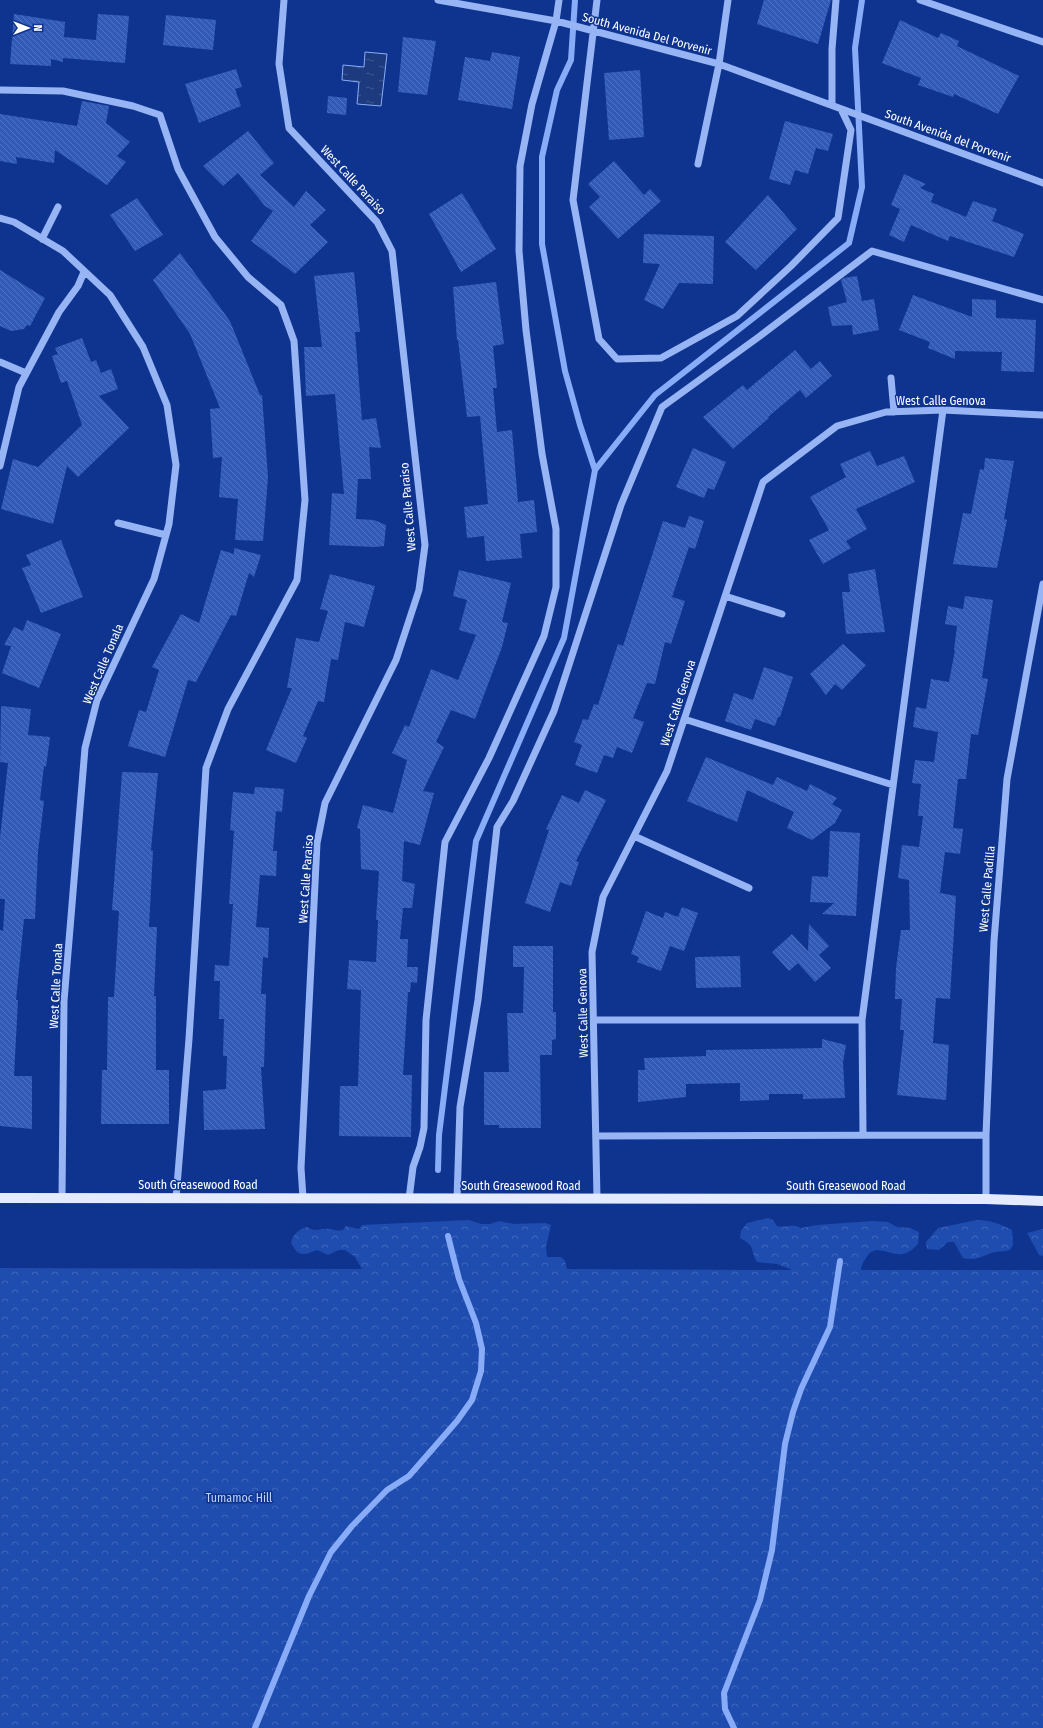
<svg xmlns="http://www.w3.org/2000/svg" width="1043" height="1728" viewBox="0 0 1043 1728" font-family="'Fira Sans Condensed',sans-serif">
<defs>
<pattern id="forest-crowns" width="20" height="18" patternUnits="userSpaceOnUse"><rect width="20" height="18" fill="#1f4caf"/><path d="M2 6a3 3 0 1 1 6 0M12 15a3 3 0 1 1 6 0" fill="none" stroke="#4167bb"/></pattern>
<pattern id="water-ripples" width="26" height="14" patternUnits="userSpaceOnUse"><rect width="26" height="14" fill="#1e3a7f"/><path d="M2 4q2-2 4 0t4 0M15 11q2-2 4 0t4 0" fill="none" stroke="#405892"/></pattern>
<pattern id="building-back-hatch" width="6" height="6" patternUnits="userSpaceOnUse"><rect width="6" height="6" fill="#325ab7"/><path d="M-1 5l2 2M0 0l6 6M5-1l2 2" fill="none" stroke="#5173c2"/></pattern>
</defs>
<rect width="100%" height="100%" fill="#0e348f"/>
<path fill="url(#forest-crowns)" d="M 768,1218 L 773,1220 L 777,1226 C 786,1228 793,1223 801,1228 L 817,1225 L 872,1221 L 888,1222 L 897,1227 L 910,1228 L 919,1232 L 918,1244 C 914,1248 909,1253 903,1254 C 889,1256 875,1242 866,1258 C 863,1262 861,1266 861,1270 L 1043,1270 L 1043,1728 L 0,1728 L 0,1268 L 362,1269 L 355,1257 L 345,1250 L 339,1250 L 328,1255 L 317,1250 C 304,1255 299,1258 291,1243 C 293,1234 298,1230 307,1227 C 316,1233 321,1228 330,1229 C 335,1230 337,1231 343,1230 L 346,1226 L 359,1229 L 362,1225 L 469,1220 L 481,1224 L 490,1224 L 499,1221 L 514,1224 L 545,1223 L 551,1225 L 546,1247 L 547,1257 L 561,1257 L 565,1261 L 567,1269 L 792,1270 L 777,1264 L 757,1262 C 749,1249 757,1247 740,1238 L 741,1231 L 747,1223 Z
M 977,1220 C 990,1220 1000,1224 1012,1230 L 1013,1245 L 1010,1250 C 1004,1252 997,1251 991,1253 C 981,1257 974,1261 963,1258 L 954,1242 L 948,1242 L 939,1250 L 927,1249 L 926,1242 L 938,1228 Z
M 1043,1229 L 1043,1256 L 1039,1255 L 1027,1233 Z"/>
<path fill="url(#water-ripples)" stroke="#88acf8" d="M 365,52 L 387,54 L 381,106 L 357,104 L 359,82 L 342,80 L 343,65 L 364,67 Z"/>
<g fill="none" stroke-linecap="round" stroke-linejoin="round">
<path stroke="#88acf8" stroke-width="6" d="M 595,470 L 655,395 L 849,243 L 862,187 L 855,48 L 862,0
M 438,1170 L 439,1135 L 476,841 L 564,638 L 595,470 L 580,425 L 565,371 L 542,244 L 542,157 L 557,90 L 571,60 L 575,0
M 255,1728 L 309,1596 L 331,1552 L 352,1526 L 387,1490 L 409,1476 L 457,1421 L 472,1400 L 481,1371 L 482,1349 L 476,1323 L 459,1279 L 448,1236
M 734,1728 L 725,1709 L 724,1693 L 760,1600 L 772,1550 L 785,1444 L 793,1412 L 801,1389 L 830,1327 L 840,1261"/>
</g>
<path fill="url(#building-back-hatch)" d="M 764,0 L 831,0 L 818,44 L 757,24 Z
M 14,14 L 65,22 L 64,37 L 96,40 L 98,14 L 129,16 L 125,63 L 63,58 L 63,62 L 51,59 L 51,66 L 10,64 Z
M 166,15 L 216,20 L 213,50 L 163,45 Z
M 900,20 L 938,38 L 941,33 L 959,41 L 957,46 L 1019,76 L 998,114 L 954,94 L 953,97 L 918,85 L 921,78 L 882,63 Z
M 403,37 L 436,41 L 427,95 L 398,92 Z
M 492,52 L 520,57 L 512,109 L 458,100 L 465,57 L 490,61 Z
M 236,69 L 242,87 L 235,89 L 241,106 L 199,123 L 185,84 Z
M 640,70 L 644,137 L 609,140 L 604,73 Z
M 328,96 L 347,98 L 346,115 L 327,113 Z
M 82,101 L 109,106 L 106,123 L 130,142 L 117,156 L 126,162 L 107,185 L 55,150 L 54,163 L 16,157 L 17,164 L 0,161 L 0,114 L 77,126 Z
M 785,121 L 833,134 L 828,151 L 816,148 L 808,174 L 795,170 L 790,185 L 769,179 Z
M 248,131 L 274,163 L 260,175 L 294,207 L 306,191 L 326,210 L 310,225 L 328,242 L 295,274 L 251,241 L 273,211 L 265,206 L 238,173 L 223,186 L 203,166 Z
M 614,161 L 644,195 L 650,189 L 661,201 L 618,239 L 589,207 L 600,197 L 588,184 Z
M 904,174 L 926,184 L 920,188 L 934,194 L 931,202 L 966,217 L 973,201 L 997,209 L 992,221 L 1024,234 L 1014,257 L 950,236 L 948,241 L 911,225 L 904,242 L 889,235 L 900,209 L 891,205 Z
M 462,193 L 496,249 L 461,272 L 429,214 Z
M 768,195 L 797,229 L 756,270 L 725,242 Z
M 137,198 L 163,235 L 135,251 L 110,215 Z
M 644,234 L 714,236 L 713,284 L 679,283 L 663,309 L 644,300 L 660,264 L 643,263 Z
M 180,253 L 230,321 L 260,395 L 262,395 L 268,477 L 263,541 L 235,540 L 238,499 L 219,497 L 222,457 L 213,458 L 210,409 L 220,408 L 190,334 L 153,280 Z
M 0,270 L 45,298 L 30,326 L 27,325 L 24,329 L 11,331 L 0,326 Z
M 354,272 L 360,332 L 355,332 L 362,420 L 376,418 L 381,448 L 369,447 L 371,479 L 358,479 L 356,519 L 374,520 L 386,525 L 384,546 L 375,547 L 329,545 L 332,493 L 344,494 L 335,394 L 306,396 L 304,347 L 322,347 L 314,276 Z
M 857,276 L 862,301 L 874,299 L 879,330 L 853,335 L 852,325 L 832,326 L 828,307 L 847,302 L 841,280 L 844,278 Z
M 496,282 L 504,344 L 493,346 L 497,388 L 493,388 L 497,432 L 512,430 L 518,502 L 534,500 L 537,532 L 520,534 L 522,558 L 486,561 L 484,536 L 467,538 L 464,507 L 488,504 L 480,416 L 467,417 L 458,340 L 457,340 L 453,287 Z
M 913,295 L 972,317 L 972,299 L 996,300 L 996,318 L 1036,320 L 1034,372 L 1001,371 L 1002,352 L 955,351 L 955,359 L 928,348 L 930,342 L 899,330 Z
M 82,338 L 91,362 L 96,360 L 101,373 L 111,369 L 118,389 L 99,396 L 129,428 L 78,477 L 67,466 L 53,524 L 1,509 L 13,459 L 38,467 L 82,425 L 67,381 L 61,383 L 52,356 L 58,354 L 55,348 Z
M 795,350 L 811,369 L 820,361 L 832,376 L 806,398 L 800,390 L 768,417 L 769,418 L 733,449 L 703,417 L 743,385 L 747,390 Z
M 693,448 L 726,462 L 714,490 L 708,488 L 704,498 L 676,487 Z
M 870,451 L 877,466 L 904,456 L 915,482 L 856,509 L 867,529 L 846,541 L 851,548 L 823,564 L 809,540 L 829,530 L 810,497 L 846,477 L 840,464 Z
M 985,458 L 1014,461 L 1004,519 L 1007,520 L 997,568 L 953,564 L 963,513 L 971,514 L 980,469 L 984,470 Z
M 689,516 L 704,521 L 695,549 L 689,547 L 672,597 L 685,601 L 671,644 L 665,642 L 655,684 L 647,683 L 633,718 L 644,722 L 632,753 L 617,747 L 613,758 L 604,755 L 597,773 L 575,765 L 582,745 L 574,742 L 583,719 L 588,720 L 594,704 L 598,705 L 618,644 L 623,646 L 663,521 L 685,528 Z
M 61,540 L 83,597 L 41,613 L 22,568 L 31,565 L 26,555 Z
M 234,548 L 261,555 L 254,577 L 249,573 L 236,616 L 231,615 L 196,682 L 188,680 L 165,757 L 128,746 L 139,710 L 146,712 L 159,670 L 152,667 L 181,614 L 199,623 L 221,550 L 234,554 Z
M 875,569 L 885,632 L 846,634 L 842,592 L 850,592 L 848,574 Z
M 459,570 L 511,583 L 502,622 L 508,623 L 502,647 L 475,719 L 451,710 L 436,742 L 444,747 L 423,791 L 434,793 L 420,845 L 404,841 L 402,881 L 415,884 L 412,908 L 403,908 L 400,939 L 408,939 L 407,967 L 418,967 L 417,983 L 411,982 L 410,992 L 408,992 L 403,1075 L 412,1075 L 411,1137 L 339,1136 L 340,1086 L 358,1086 L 361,990 L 347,989 L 349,960 L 376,962 L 378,920 L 376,920 L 379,871 L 361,869 L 360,829 L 357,828 L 363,805 L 393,813 L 407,760 L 392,753 L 405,725 L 409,727 L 431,669 L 458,680 L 476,635 L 459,630 L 467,600 L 453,596 Z
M 330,574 L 375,586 L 364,627 L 345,622 L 338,660 L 331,659 L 324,702 L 318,701 L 303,736 L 307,738 L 296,763 L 266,750 L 292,688 L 287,688 L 296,638 L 319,642 L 328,611 L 320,609 Z
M 965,596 L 993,600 L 982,678 L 988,679 L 978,735 L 971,734 L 966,779 L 958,779 L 953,828 L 963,829 L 960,854 L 945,852 L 940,893 L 956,896 L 950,999 L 936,998 L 933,1043 L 949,1045 L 946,1100 L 897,1095 L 904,1030 L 900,1030 L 902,999 L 895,999 L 896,968 L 901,930 L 910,930 L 909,880 L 898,878 L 902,845 L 919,847 L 923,816 L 918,816 L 921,784 L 912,783 L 915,760 L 934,762 L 938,732 L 913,727 L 916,707 L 926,709 L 931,679 L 949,682 L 955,650 L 954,650 L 957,626 L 945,624 L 948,606 L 963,609 Z
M 27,620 L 61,634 L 39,688 L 2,673 L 11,646 L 4,645 L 14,627 L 23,631 Z
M 843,644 L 866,665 L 842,690 L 835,684 L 826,695 L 810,674 Z
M 764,667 L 793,677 L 780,717 L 778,717 L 775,726 L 755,719 L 751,730 L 725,721 L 734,693 L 753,700 Z
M 1,706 L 31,709 L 28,735 L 50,737 L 46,767 L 44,766 L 40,800 L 44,801 L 38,852 L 35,919 L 24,919 L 16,1000 L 18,1000 L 14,1076 L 32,1076 L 32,1129 L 0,1126 L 0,930 L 3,931 L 5,899 L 0,899 L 0,838 L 8,763 L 0,762 Z
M 706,757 L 773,785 L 777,777 L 807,791 L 810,784 L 837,798 L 832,804 L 842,810 L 835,823 L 812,840 L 787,828 L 794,812 L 747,790 L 737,822 L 687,801 Z
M 122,772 L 158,773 L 151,850 L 153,851 L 149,927 L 157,927 L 154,996 L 156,996 L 156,1070 L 169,1070 L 169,1124 L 101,1124 L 102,1070 L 107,1070 L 108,997 L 114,997 L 119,911 L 112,910 Z
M 255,787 L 284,789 L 282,812 L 276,811 L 273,851 L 277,851 L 276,876 L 260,875 L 256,927 L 269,928 L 268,958 L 263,957 L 261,994 L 266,994 L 264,1067 L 261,1067 L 265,1129 L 204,1130 L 203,1091 L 226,1089 L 227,1056 L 223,1056 L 224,1019 L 219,1019 L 220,981 L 214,981 L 215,965 L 229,966 L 233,904 L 229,904 L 234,831 L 230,830 L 233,792 L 254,794 Z
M 585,790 L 606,800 L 576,861 L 579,862 L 571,886 L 560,882 L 550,912 L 525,903 L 549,830 L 546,829 L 562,795 L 579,803 Z
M 830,831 L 860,833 L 856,916 L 822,914 L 834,903 L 810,902 L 812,876 L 828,877 Z
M 682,907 L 698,913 L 684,951 L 670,946 L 661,971 L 637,962 L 639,957 L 631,954 L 646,911 L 663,918 L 665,912 L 678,917 Z
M 809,924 L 829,946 L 819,955 L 831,968 L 815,982 L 798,963 L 789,971 L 772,952 L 792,934 L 808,951 Z
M 513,946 L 553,946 L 553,1012 L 556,1012 L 556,1039 L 552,1040 L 552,1055 L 540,1055 L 541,1128 L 499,1128 L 499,1125 L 484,1125 L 484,1072 L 509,1072 L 507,1013 L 523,1013 L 524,967 L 513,967 Z
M 740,956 L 741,987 L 696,988 L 695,957 Z
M 822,1039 L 846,1045 L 843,1062 L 845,1098 L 803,1099 L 803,1094 L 769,1094 L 769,1100 L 740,1101 L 740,1083 L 686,1084 L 686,1097 L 638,1102 L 638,1070 L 645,1070 L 644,1058 L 706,1056 L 706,1050 L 822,1048 Z"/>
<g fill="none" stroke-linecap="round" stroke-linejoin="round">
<path stroke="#97b4f4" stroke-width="7" d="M 284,0 L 279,64 L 289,128 L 377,222 L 392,251 L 425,545 L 419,590 L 396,660 L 325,803 L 317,843 L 301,1168 L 303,1198
M 438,0 L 556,21 L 719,64 L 1043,183
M 597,0 L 573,200 L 599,339 L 617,359 L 661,358 L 737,316 L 791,266 L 838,218 L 851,130 L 841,109
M 920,0 L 1043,42
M 0,90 L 63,91 L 133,106 L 160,115 L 178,169 L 215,237 L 248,277 L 281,305 L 294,341 L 305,500 L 297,580 L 228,709 L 206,768 L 189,1039 L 176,1198
M 832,105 L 832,49 L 836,0
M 698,164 L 719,64 L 728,0
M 0,218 L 14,222 L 63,251 L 110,295 L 143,347 L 167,405 L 176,465 L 169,524 L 154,579 L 97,700 L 85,748 L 64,1001 L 62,1197
M 42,239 L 58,207
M 0,362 L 26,373
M 891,378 L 894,412
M 0,466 L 19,387 L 59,312 L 78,286 L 84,272
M 118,523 L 166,535
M 725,596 L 782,614
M 684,719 L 893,785
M 634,836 L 749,888
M 594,1020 L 862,1020 L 863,1135
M 862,1020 L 943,410
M 596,1136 L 986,1135
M 409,1199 L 413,1167 L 420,1147 L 424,1128 L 426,1020 L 445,842 L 489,758 L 544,636 L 556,587 L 556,529 L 542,454 L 526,330 L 519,251 L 520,166 L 532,104 L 556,21 L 559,0
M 457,1199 L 460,1107 L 478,1000 L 497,827 L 513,801 L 554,711 L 621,505 L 662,407 L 760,336 L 872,251 L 1043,300
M 597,1199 L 592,952 L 603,897 L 667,771 L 763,482 L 837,426 L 886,412 L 943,410 L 1043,415
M 986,1199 L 986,1135 L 994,941 L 1007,779 L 1043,584"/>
<path stroke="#e4eaff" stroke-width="10" d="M 0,1198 L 986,1199 L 1043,1201"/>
</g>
<g text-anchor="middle" stroke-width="3" stroke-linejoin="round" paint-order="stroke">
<g font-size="12" fill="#fff" stroke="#0e348f">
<text transform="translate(647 34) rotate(15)" y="4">South Avenida Del Porvenir</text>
<text transform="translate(948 136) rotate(20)" y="4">South Avenida del Porvenir</text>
<text transform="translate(353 180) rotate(47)" y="4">West Calle Paraiso</text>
<text x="941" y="405">West Calle Genova</text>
<text transform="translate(408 507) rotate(-95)" y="4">West Calle Paraiso</text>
<text transform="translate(103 664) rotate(-67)" y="4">West Calle Tonala</text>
<text transform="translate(678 703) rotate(-72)" y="4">West Calle Genova</text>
<text transform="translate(306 879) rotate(-86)" y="4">West Calle Paraiso</text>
<text transform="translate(987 889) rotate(-85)" y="4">West Calle Padilla</text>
<text transform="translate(56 986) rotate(-87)" y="4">West Calle Tonala</text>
<text transform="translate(583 1013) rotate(-91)" y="4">West Calle Genova</text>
<text x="198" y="1189">South Greasewood Road</text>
<text x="521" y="1190">South Greasewood Road</text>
<text x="846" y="1190">South Greasewood Road</text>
</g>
<g font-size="12" fill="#bfd2fe" stroke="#0e348f">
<text x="239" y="1502">Tumamoc Hill</text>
</g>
</g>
<g transform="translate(28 28) rotate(90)" stroke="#0e348f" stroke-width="3" paint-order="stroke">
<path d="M0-3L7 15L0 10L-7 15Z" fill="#ffffff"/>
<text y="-6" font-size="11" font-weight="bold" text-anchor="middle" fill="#ffffff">N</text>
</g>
</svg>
